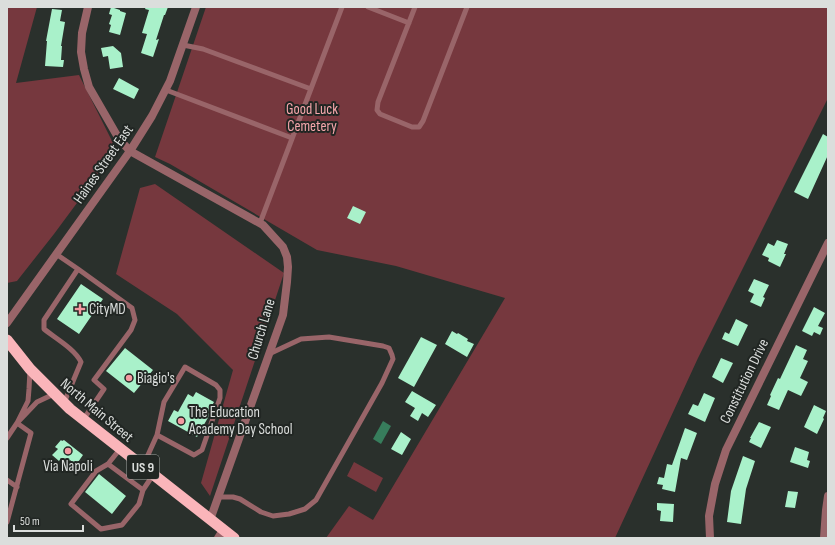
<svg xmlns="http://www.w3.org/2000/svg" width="835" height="545" viewBox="0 0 835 545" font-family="'Sofia Sans Condensed',sans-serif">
<rect width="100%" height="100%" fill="#2a302c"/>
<path fill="#76383e" d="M 7,7 L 37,7 L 16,83 L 79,75 L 115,147 L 111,157 L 54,234 L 17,281 L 7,283 Z
M 206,7 L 828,7 L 828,98 L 698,358 L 615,538 L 326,538 L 349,506 L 373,520 L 505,298 L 396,266 L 317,250 L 170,164 L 155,157 Z
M 155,184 L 284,273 L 210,496 L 201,483 L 233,370 L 177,314 L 116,274 L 140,188 Z
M 354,462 L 383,478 L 376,492 L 347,476 Z"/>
<path fill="#377d5c" d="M 383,421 L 391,426 L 381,444 L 373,439 Z"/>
<path fill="#a9f1ca" d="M 111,7 L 120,10 L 120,11 L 126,13 L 120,35 L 109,32 L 111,25 L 109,24 L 112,15 L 109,14 Z
M 146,7 L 168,7 L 165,15 L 164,15 L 156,40 L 159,39 L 153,57 L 141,53 L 147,34 L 142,33 L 149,10 L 145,9 Z
M 52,9 L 62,10 L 60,21 L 65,22 L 61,46 L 62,46 L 61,60 L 64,60 L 63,67 L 45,66 L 47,41 L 46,41 Z
M 113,46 L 121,53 L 123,67 L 110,69 L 108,56 L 103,57 L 101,48 Z
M 119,78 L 139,89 L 134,99 L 113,89 Z
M 823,134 L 828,137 L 828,155 L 808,199 L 794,192 Z
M 353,206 L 366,212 L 360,224 L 347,218 Z
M 777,240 L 788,244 L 784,254 L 786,254 L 780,267 L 768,261 L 769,258 L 762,255 L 768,243 L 774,246 Z
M 754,279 L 769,285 L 763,297 L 765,298 L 761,307 L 750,302 L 754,294 L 748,291 Z
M 81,284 L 103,299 L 79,334 L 57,319 Z
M 814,307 L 825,313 L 818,326 L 823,328 L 820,335 L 814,332 L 812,336 L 802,331 Z
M 736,319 L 748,325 L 738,346 L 722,339 L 725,332 L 729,334 Z
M 452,331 L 457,334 L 458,333 L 468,339 L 467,341 L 474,344 L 467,357 L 445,344 Z
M 421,337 L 437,345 L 414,387 L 398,378 Z
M 796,345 L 807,350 L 803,359 L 808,361 L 800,378 L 808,382 L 801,396 L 788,390 L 779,410 L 767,405 L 771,396 L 770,395 L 778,378 L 780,379 Z
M 125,348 L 153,370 L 134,393 L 106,371 Z
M 721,358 L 733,363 L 723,383 L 712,377 Z
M 412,391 L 436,405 L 428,417 L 422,413 L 418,421 L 410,416 L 415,408 L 405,402 Z
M 196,392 L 214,402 L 208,413 L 210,414 L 197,437 L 168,421 L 174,410 L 178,412 L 188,394 L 193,397 Z
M 704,393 L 715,398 L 705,422 L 688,414 L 693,404 L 698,406 Z
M 814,405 L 826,411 L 823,418 L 824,419 L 817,434 L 804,427 Z
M 759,422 L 771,427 L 761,448 L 749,442 L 751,438 L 750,438 Z
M 685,428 L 697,433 L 687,460 L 681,458 L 675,492 L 662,489 L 663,485 L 657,484 L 659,477 L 664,478 L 667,464 L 672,465 Z
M 401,432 L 411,439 L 402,455 L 391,449 Z
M 61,440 L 62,441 L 64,440 L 83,455 L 76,465 L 70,460 L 68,463 L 61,458 L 59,461 L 52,455 L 58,449 L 55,447 Z
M 795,447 L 809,452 L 807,460 L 810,461 L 808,468 L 790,462 Z
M 743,456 L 755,461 L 746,489 L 741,524 L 727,522 L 731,491 Z
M 99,474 L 126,496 L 112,514 L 85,492 Z
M 788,491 L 798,492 L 795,508 L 785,507 Z
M 657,503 L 674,504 L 673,522 L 660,521 L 661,511 L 657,510 Z"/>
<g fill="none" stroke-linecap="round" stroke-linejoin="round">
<path stroke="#996569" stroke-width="5" d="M 368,7 L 409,23
M 415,7 L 378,102 L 377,110 L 380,114 L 412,127 L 419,127 L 423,121 L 467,7
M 183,45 L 203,49 L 311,89
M 166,90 L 292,138
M 260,223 L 342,7
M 56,254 L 78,269 L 44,320 L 44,329 C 55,338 75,349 81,362 L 64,403
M 78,269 L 132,308 L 135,320 L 131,330 L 94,380 L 104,389 L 83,420
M 30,370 L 29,389 L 28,401 L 17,423 L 37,402 L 54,394
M 7,438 L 17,423 L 31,433 L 7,522
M 120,449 L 108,464 L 96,471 L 71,504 L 101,529 L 122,525 L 139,504 L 143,490 L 153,475
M 108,464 L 143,490
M 143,466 L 157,435 L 164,402 L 185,367 L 216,385 L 220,390 L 220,398 L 202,450 L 194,455 L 157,435
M 7,480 L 17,487
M 218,497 L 233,497 L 240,499 L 261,512 L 273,516 L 289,514 L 305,509 L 316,500 L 382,383 L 393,359 L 392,355 L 389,348 L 383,346 L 329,337 L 301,339 L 269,354"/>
<path stroke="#996569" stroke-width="8" d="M 88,7 L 82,33 L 81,52 L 84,69 L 89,87 L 119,139 L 130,151 L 263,225 L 283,247 L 287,257 L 288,267 L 287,282 L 283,315 L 210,520
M 7,323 L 130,151 L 152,116 L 170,81 L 196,7
M 218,538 L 223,530
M 710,538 L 709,516 L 715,484 L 726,450 L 828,243
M 824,538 L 826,510 L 828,496"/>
<path stroke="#fab5ba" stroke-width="11" d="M 7,340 L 30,369 L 70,409 L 234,538"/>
</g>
<g fill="#f49aa1" stroke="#212623" stroke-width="1.5">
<path d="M78 303h4v4h4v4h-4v4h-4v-4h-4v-4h4z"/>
<circle cx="129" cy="378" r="4"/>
<circle cx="181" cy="421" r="4"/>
<circle cx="68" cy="451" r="4"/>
</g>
<g text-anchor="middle" stroke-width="4" stroke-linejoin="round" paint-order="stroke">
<rect fill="#212623" stroke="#a3a7a4" stroke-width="1" x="127" y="455" width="32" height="24" rx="3"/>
<g font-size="14" font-weight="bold" fill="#dbdedc">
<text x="143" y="472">US 9</text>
</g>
<g font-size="15" fill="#f7a7ac" stroke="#212623">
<text x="312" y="114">Good Luck<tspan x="312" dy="17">Cemetery</tspan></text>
</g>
<g font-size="15" fill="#dbdedc" stroke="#212623">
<text transform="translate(103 164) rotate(-55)" y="5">Haines Street East</text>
<text transform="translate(261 329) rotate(-73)" y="5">Church Lane</text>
<text transform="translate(744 381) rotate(-64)" y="5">Constitution Drive</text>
<text transform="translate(97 410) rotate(40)" y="5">North Main Street</text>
</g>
<g font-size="15" fill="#dbdedc" stroke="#212623" text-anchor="start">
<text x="89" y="314">CityMD</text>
<text x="137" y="383">Biagio's</text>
<text x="189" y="417">The Education<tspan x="189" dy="17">Academy Day School</tspan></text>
<text x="68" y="471" text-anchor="middle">Via Napoli</text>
</g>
</g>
<rect width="835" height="545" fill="none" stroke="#dbdedc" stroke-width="16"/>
<path d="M14 525v6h69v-6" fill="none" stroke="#dbdedc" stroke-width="2"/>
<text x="20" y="525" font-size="12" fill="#dbdedc" stroke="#212623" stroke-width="3" paint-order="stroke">50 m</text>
</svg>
